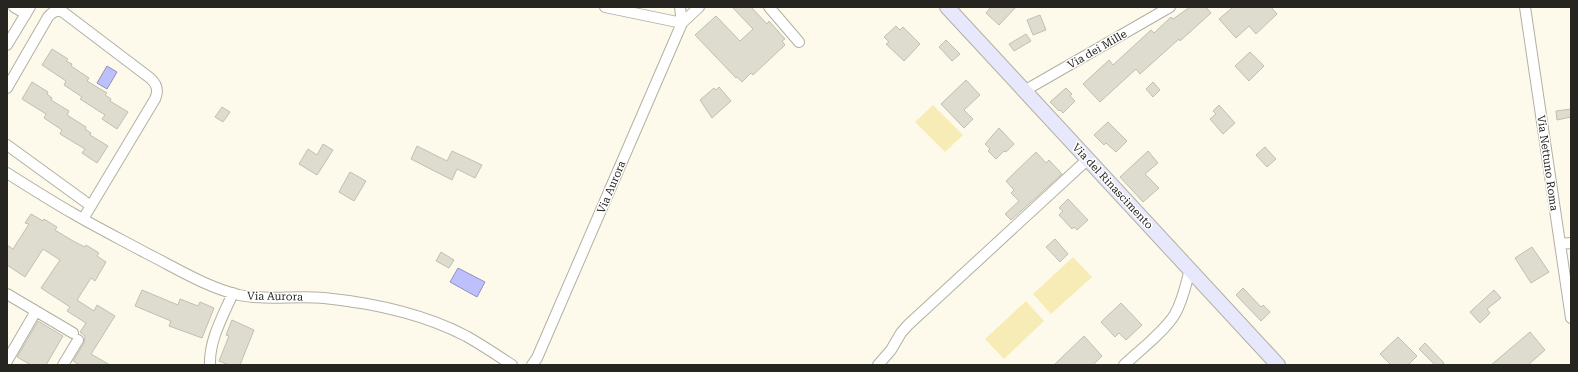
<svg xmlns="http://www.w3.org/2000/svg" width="1578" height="372" viewBox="0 0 1578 372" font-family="'Roboto Serif',serif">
<rect width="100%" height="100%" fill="#fdfaec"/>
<path fill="#f7ecb6" d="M 933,105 L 963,135 L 945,152 L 915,122 Z
M 1073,257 L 1092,277 L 1051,314 L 1033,294 Z
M 1026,301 L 1044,321 L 1004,359 L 985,339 Z"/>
<path fill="#bec0fe" stroke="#9092bb" d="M 107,66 L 117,72 L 107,89 L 97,83 Z
M 458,268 L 485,282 L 477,297 L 450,282 Z"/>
<path fill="#dedcce" stroke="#c1bfb2" d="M 732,7 L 751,7 L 767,24 L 769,21 L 785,39 L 782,41 L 785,45 L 753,75 L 751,73 L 742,82 L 737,77 L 736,78 L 695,35 L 716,16 L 740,41 L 753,29 Z
M 991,7 L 1016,7 L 999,25 L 986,13 Z
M 1190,7 L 1206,7 L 1211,13 L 1180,41 L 1179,39 L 1140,74 L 1136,69 L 1100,102 L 1083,84 L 1109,60 L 1113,65 L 1151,30 L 1154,33 L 1171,17 L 1173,19 Z
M 1233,7 L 1271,7 L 1277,14 L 1256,34 L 1249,26 L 1236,38 L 1219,19 Z
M 1040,15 L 1046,30 L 1033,35 L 1027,20 Z
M 896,26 L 900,30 L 903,27 L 920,44 L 904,61 L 886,44 L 889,42 L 884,37 Z
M 1026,34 L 1031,41 L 1014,51 L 1009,44 Z
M 946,40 L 960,54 L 952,61 L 939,47 Z
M 52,49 L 68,59 L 66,61 L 72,64 L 71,66 L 89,78 L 87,81 L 107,93 L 105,95 L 111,99 L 110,101 L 128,112 L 117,129 L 102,119 L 105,115 L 80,99 L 82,97 L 64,85 L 66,81 L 42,65 Z
M 1250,52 L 1264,66 L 1249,81 L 1235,66 Z
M 966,80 L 980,95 L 964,110 L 973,119 L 964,128 L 941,104 Z
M 32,82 L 48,92 L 47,94 L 52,98 L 51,100 L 69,111 L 67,115 L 86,127 L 85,129 L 91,133 L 90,135 L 108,146 L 97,163 L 82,153 L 85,149 L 60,134 L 62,130 L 44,118 L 46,114 L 22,99 Z
M 1153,82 L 1160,90 L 1153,97 L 1146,89 Z
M 719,87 L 731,101 L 712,118 L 700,100 L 714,88 L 716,90 Z
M 1066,88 L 1072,94 L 1070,96 L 1075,101 L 1063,113 L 1060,110 L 1059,111 L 1050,102 Z
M 1219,105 L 1235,123 L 1223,134 L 1210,119 L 1216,114 L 1213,111 Z
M 222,107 L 230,112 L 223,122 L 215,117 Z
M 1571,109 L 1571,117 L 1557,120 L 1556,111 Z
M 1108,122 L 1127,141 L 1116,152 L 1106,143 L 1104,145 L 1094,135 Z
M 999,128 L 1014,144 L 1006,152 L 1004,151 L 996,159 L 988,151 L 990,149 L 985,144 Z
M 323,144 L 333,150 L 317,175 L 299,164 L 308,149 L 317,155 Z
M 417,146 L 447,161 L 452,151 L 482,165 L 475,178 L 457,169 L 452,180 L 411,159 Z
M 1265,147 L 1276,159 L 1267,167 L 1256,155 Z
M 1148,151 L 1158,163 L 1145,174 L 1159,188 L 1143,202 L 1120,177 Z
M 1036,152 L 1046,163 L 1049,160 L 1062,174 L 1011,220 L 1005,214 L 1019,201 L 1011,193 L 1014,190 L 1006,181 Z
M 350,172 L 366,181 L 354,201 L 339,192 Z
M 1068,199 L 1088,220 L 1077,230 L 1074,227 L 1072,229 L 1059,215 L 1063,211 L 1059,208 Z
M 31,214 L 43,221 L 44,219 L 57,227 L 55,230 L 73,241 L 85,247 L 86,245 L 99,253 L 97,256 L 106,262 L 95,281 L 91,278 L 77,300 L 94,311 L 97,305 L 115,316 L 91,354 L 110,365 L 80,365 L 73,361 L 84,343 L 85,336 L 80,332 L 86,323 L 67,311 L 70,307 L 41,288 L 60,260 L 43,249 L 25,277 L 7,265 L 7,245 L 13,249 L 29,224 L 25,223 Z
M 1055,239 L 1068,254 L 1060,262 L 1046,247 Z
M 1532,247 L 1549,272 L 1531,283 L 1515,258 Z
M 441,252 L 454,260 L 449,268 L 436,261 Z
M 1243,288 L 1261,307 L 1263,305 L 1270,312 L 1261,321 L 1236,295 Z
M 142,290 L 178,305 L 180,299 L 198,306 L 200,302 L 214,308 L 202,338 L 169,326 L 171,321 L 135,306 Z
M 1494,290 L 1501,298 L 1487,309 L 1490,313 L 1480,323 L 1470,312 Z
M 1121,303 L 1142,325 L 1126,340 L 1119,333 L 1115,337 L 1101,322 Z
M 232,320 L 254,330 L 240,365 L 229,365 L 219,361 L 229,336 L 226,335 Z
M 38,321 L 63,336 L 46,365 L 31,365 L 17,357 Z
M 1530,332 L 1545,350 L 1528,365 L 1491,365 Z
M 1084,336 L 1102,356 L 1093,365 L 1054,365 Z
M 1398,337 L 1417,356 L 1408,365 L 1391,365 L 1380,354 Z
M 1425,343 L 1444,363 L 1442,365 L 1435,365 L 1419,349 Z"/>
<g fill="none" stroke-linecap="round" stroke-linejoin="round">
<defs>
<path id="street" d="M 14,7 L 26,14
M 605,7 L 682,23
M 769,7 L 799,42
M 1525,7 L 1571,318
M 682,23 L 699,7
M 7,45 L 30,7
M 7,88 L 48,17 C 52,12 57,9 63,12 L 150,78 C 157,84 159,90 155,99 L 83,219
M 1024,91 L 1170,7
M 7,145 L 91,206
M 7,173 C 29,187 51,201 74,214 C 98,228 122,240 146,253 C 176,268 206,287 239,295 C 267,301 296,295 324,298 C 373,303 422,313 466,336 C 482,345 497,355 512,365
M 1560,244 L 1571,243
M 7,294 L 73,333
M 7,361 L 36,311
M 63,365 L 78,340
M 210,365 C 209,340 223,316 233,293
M 532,365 L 537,358 L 682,23 L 680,7
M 878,365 L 891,350 L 901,333 L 908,325 L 1088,159
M 1124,365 C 1139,351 1165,331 1175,314 C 1183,300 1186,284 1190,269"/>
<path id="secondary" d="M 947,7 L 1278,365"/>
</defs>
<use href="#street" stroke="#b2b0a3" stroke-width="12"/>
<use href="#secondary" stroke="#b2b0a3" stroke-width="16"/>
<use href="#street" stroke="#fff" stroke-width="10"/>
<use href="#secondary" stroke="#e7e8fb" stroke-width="14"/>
</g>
<g text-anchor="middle" stroke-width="3" stroke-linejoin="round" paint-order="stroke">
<g font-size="11" fill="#262520" stroke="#fff">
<text transform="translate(1097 49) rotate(-30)" y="4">Via dei Mille</text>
<text transform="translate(1548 163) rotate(82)" y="4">Via Nettuno Roma</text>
<text transform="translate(1113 186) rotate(47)" y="4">Via del Rinascimento</text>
<text transform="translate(611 187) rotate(-67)" y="4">Via Aurora</text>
<text transform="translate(275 296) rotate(1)" y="4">Via Aurora</text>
</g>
</g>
<rect width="1578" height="372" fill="none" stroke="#262520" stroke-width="16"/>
</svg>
